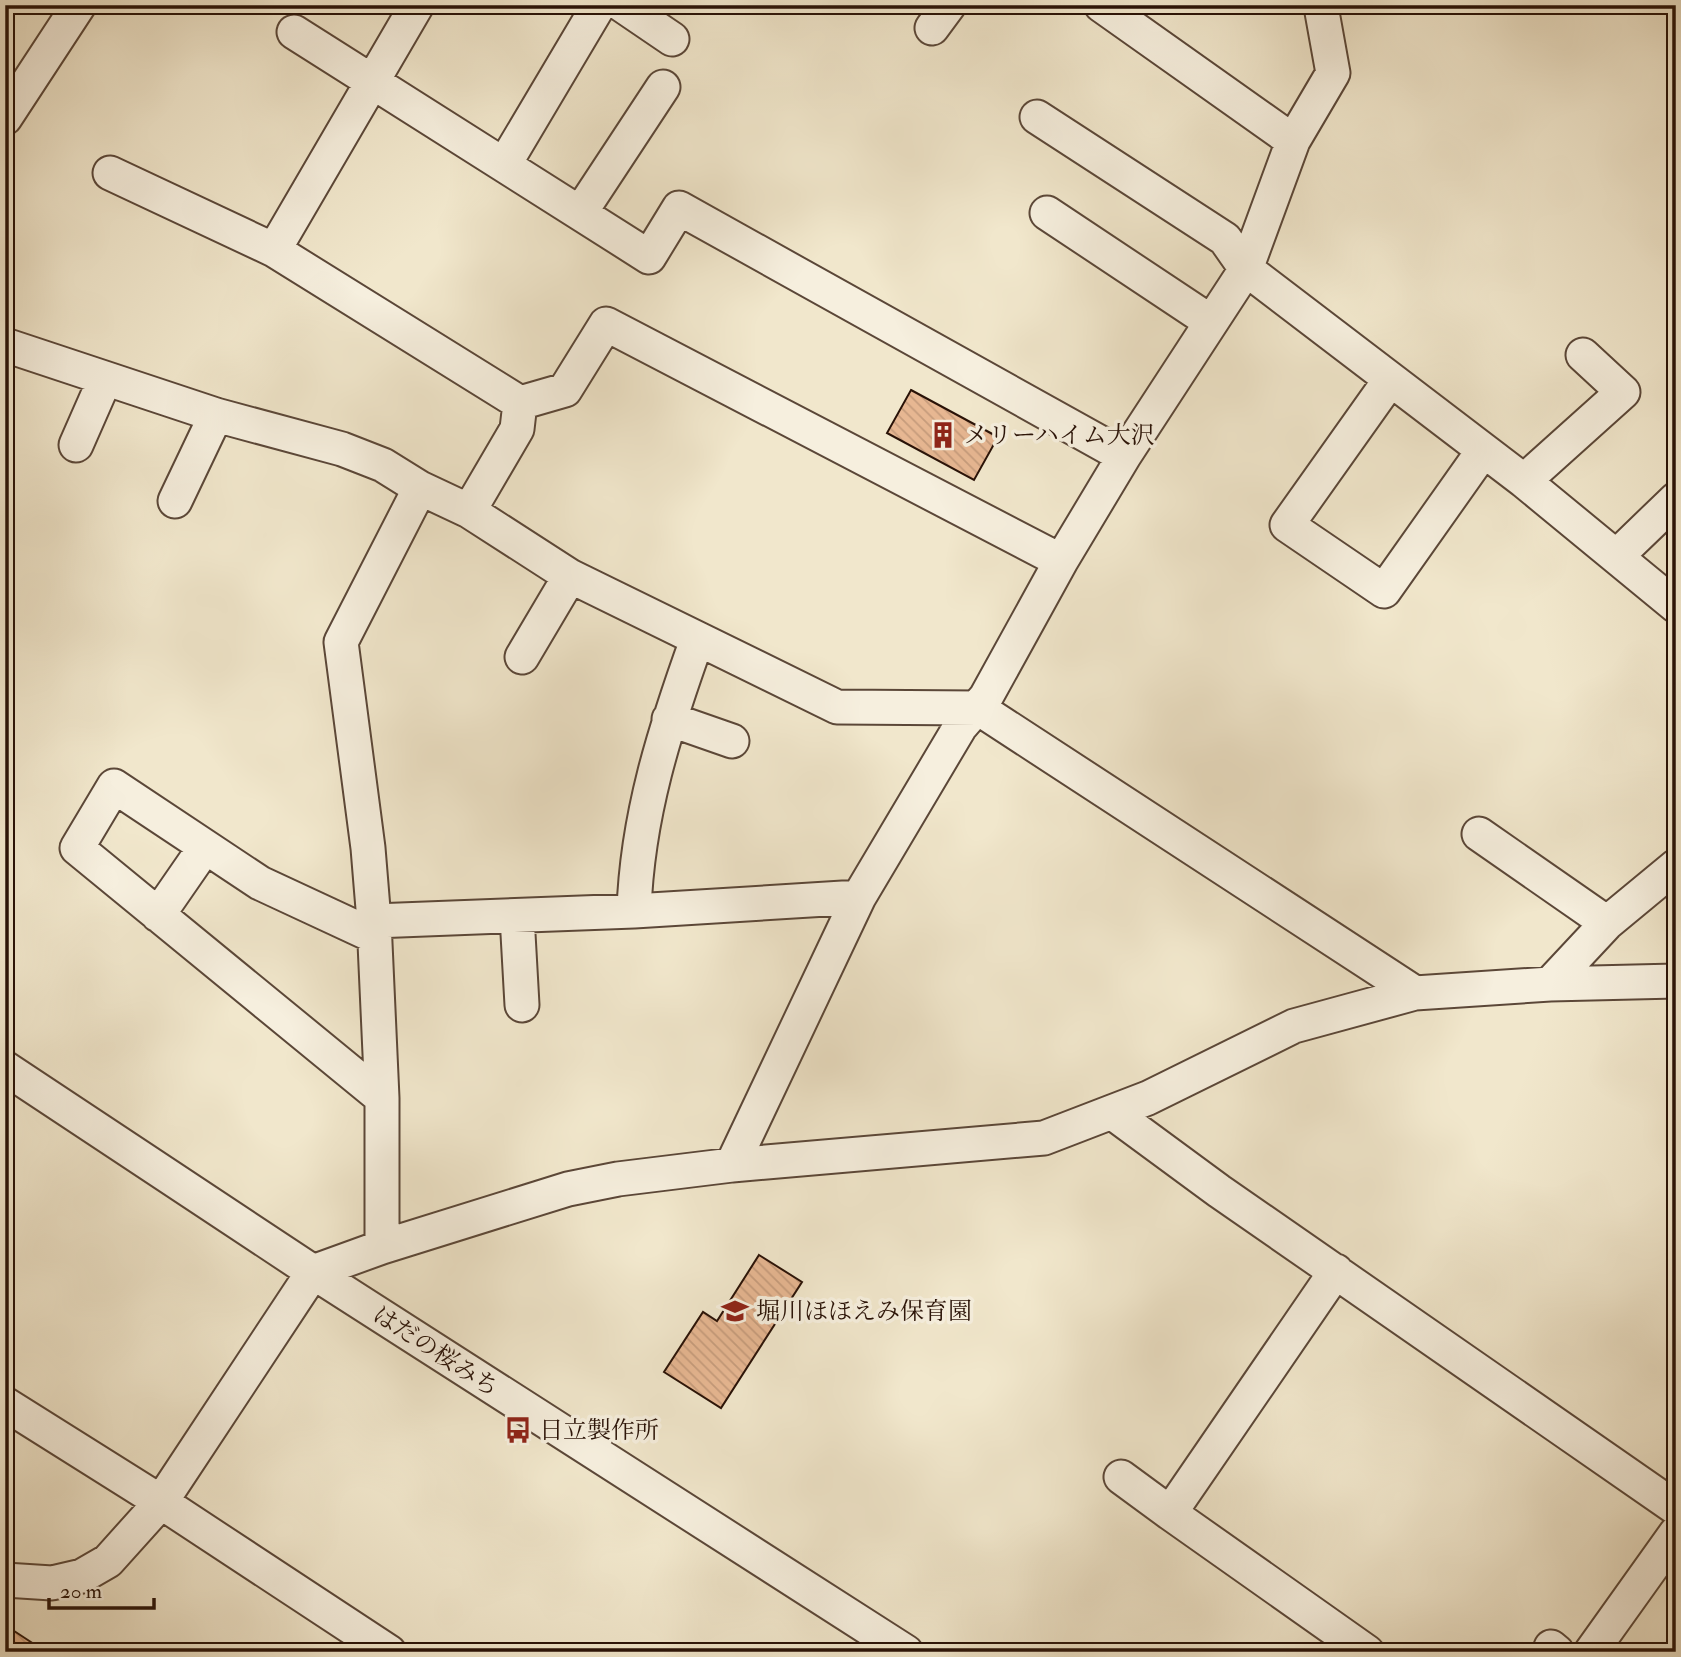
<svg xmlns="http://www.w3.org/2000/svg" width="1681" height="1657" viewBox="0 0 1681 1657" font-family="'IM FELL Double Pica','Noto Serif JP',serif">
<defs>
<pattern id="building-back-hatch" width="6" height="6" patternUnits="userSpaceOnUse" patternTransform="scale(1.75)"><rect width="6" height="6" fill="#e7b792"/><path d="M-1 5l2 2M0 0l6 6M5-1l2 2" fill="none" stroke="#c69c7c"/></pattern>
</defs>
<rect width="100%" height="100%" fill="#f1e7cc"/>
<filter id="stains"><feTurbulence type="fractalNoise" baseFrequency=".00286" numOctaves="4"/><feColorMatrix values="0 0 0 0 .2 0 0 0 0 .09 0 0 0 0 .02 0 0 0 .5 -.17"/></filter>
<radialGradient id="worn" r=".72"><stop offset=".6" stop-color="#630" stop-opacity="0"/><stop offset="1" stop-color="#630" stop-opacity=".3"/></radialGradient>
<path fill="url(#building-back-hatch)" stroke="#291207" stroke-width="2" d="M 911,390 L 998,437 L 974,480 L 887,433 Z
M 759,1255 L 802,1282 L 721,1408 L 664,1372 L 703,1312 L 717,1321 Z
M 5,1625 L 46,1652 L 5,1652 Z"/>
<g fill="none" stroke-linecap="round" stroke-linejoin="round">
<defs>
<path id="minor" d="M 622,5 L 672,39
M 1101,5 L 1293,141
M 932,28 L 949,5
M 294,32 L 649,257 L 679,208 L 1124,456
M 1037,117 L 1225,239 L 1246,269 L 1524,481 L 1676,606
M 5,118 L 79,5
M 504,165 L 599,5
M 110,173 L 274,250 L 520,403 L 565,390 L 606,324 L 1061,561
M 580,213 L 663,87
M 1047,213 L 1211,322
M 274,250 L 417,5
M 5,345 L 216,415 L 342,449 L 383,465 L 420,488 L 469,511 L 570,576 L 837,707 L 978,708 L 1415,993
M 1390,380 L 1287,525 L 1384,591 L 1483,451
M 76,445 L 105,379
M 1524,481 L 1623,392 L 1583,355
M 175,501 L 216,415
M 469,511 L 517,429 L 520,403
M 1618,555 L 1676,499
M 522,657 L 570,576
M 669,719 L 732,741
M 1479,834 L 1607,923
M 634,911 C 637,816 665,729 697,640
M 158,915 L 205,847
M 517,916 L 522,1005
M 374,921 L 634,911 L 859,897
M 374,936 L 260,883 L 114,786 L 77,848 L 382,1098
M 1550,984 L 1607,923 L 1676,866
M 5,1068 L 313,1272 L 906,1652
M 1113,1113 L 1219,1191 L 1676,1508
M 732,1165 L 859,897 L 960,727 L 986,697 L 1061,561 L 1124,456 L 1246,269 L 1293,141 L 1333,73 L 1322,12 L 1325,5
M 382,1247 L 382,1098 L 374,921 L 368,848 L 341,642 L 420,488
M 1336,1271 L 1170,1513 L 1367,1652
M 5,1404 L 161,1502 L 389,1652
M 1121,1477 L 1170,1513
M 5,1580 L 52,1583 L 82,1576 L 108,1561 L 161,1502 L 313,1272 L 382,1247 L 568,1189 L 618,1179 L 732,1165 L 1044,1138 L 1148,1098 L 1294,1026 L 1415,993 L 1550,984 L 1676,981
M 1551,1647 L 1557,1652
M 1591,1652 L 1676,1533"/>
</defs>
<use href="#minor" stroke="#5b4738" stroke-width="37"/>
<use href="#minor" stroke="#f6efde" stroke-width="33"/>
</g>
<defs>
<symbol id="building-bare" viewBox="-9 -9 18 18"><path d="M-4-6H4V6H1V3H-1V6H-4ZM-2.5-4.3h1.7v1.8h-1.7ZM.8-4.3h1.7v1.8H.8ZM-2.5-1h1.7V.8h-1.7ZM.8-1h1.7V.8H.8Z" fill="#8f2418" stroke="#f6efde" stroke-width="2.5" paint-order="stroke"/></symbol>
<symbol id="school-bare" viewBox="-9 -9 18 18"><path d="M0-5L7-2L0 1L-7-2ZM-4 1L0 2.5L4 1V4Q0 6-4 4Z" fill="#8f2418" stroke="#f6efde" stroke-width="2.5" paint-order="stroke"/></symbol>
<symbol id="bus-bare" viewBox="-9 -9 18 18"><path d="M-5-6H5V4H4V6H2V4H-2V6H-4V4H-5ZM-3.5-4V0h7V-4ZM-3.5 1.2v1.5H-2V1.2ZM2 1.2v1.5H3.5V1.2Z" fill="#8f2418" stroke="#f6efde" stroke-width="2.5" paint-order="stroke"/></symbol>
</defs>
<g fill-rule="evenodd">
<use href="#building-bare" x="924" y="416" width="38" height="38"/>
<use href="#school-bare" x="716" y="1292" width="38" height="38"/>
<use href="#bus-bare" x="499" y="1411" width="38" height="38"/>
</g>
<g text-anchor="middle" stroke-width="7" stroke-linejoin="round" paint-order="stroke">
<g font-size="24" fill="#291207" stroke="#f6efde" text-anchor="start">
<text x="964" y="443">メリーハイム大沢</text>
<text x="756" y="1319">堀川ほほえみ保育園</text>
<text x="539" y="1438">日立製作所</text>
</g>
<g font-size="24" fill="#291207" stroke="#f6efde">
<text transform="translate(436 1351) rotate(33)" y="8">はだの桜みち</text>
</g>
</g>
<rect width="1681" height="1657" fill="none" stroke="#f1e7cc" stroke-width="28"/>
<rect x="7" y="7" width="1667" height="1643" fill="none" stroke="#291207" stroke-width="3.5"/>
<rect x="14" y="14" width="1653" height="1629" fill="none" stroke="#291207" stroke-width="2"/>
<path d="M49 1598v10h105v-10" fill="none" stroke="#291207" stroke-width="3.5"/>
<text x="60" y="1598" font-size="21" fill="#291207" stroke="#f6efde" stroke-width="5" paint-order="stroke">20 m</text>
<rect width="100%" height="100%" filter="url(#stains)"/>
<rect width="100%" height="100%" fill="url(#worn)"/>
</svg>
